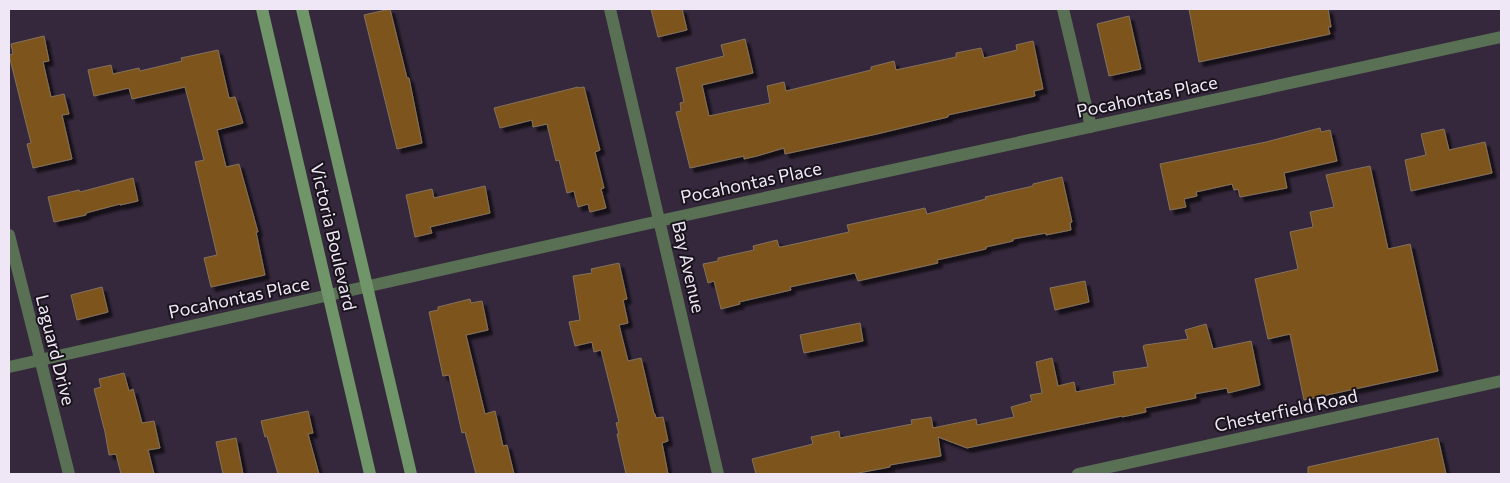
<svg xmlns="http://www.w3.org/2000/svg" width="1510" height="483" viewBox="0 0 1510 483" font-family="Commissioner,sans-serif">
<defs>
<filter id="shadow"><feDropShadow dx="4.5" dy="4.5" stdDeviation="1" flood-color="#0009"/></filter>
</defs>
<rect width="100%" height="100%" fill="#35283c"/>
<path fill="#7d541b" stroke="#84725d" filter="url(#shadow)" d="M 390,9 L 407,78 L 409,78 L 422,143 L 397,149 L 364,15 Z
M 651,9 L 682,9 L 687,30 L 658,37 Z
M 1189,9 L 1328,9 L 1331,27 L 1328,27 L 1330,34 L 1199,62 Z
M 1129,16 L 1141,69 L 1109,76 L 1097,24 Z
M 44,36 L 49,61 L 43,62 L 51,97 L 64,94 L 69,114 L 62,115 L 72,159 L 33,168 L 27,144 L 31,143 L 9,55 L 13,54 L 11,44 Z
M 745,39 L 753,73 L 702,85 L 709,116 L 770,103 L 767,86 L 784,82 L 786,91 L 871,70 L 871,67 L 894,61 L 896,70 L 956,57 L 956,53 L 981,48 L 984,58 L 1017,50 L 1016,45 L 1033,41 L 1043,89 L 1034,91 L 1035,96 L 948,115 L 948,117 L 877,134 L 785,154 L 784,148 L 757,156 L 744,159 L 744,156 L 690,168 L 676,112 L 681,111 L 680,103 L 684,102 L 676,68 L 724,56 L 721,45 Z
M 218,50 L 229,98 L 235,97 L 243,123 L 217,130 L 226,167 L 239,164 L 258,232 L 256,232 L 265,275 L 211,287 L 204,258 L 217,255 L 195,162 L 204,160 L 185,87 L 132,99 L 129,88 L 94,96 L 88,70 L 111,65 L 113,74 L 139,68 L 140,71 L 182,61 L 181,58 Z
M 578,87 L 578,88 L 584,87 L 600,150 L 595,152 L 604,188 L 601,189 L 606,208 L 590,212 L 588,204 L 578,207 L 574,191 L 567,193 L 559,160 L 556,161 L 547,124 L 533,127 L 532,120 L 500,128 L 494,108 Z
M 1320,128 L 1321,132 L 1330,130 L 1337,161 L 1284,173 L 1287,188 L 1240,197 L 1238,189 L 1234,190 L 1232,184 L 1196,192 L 1197,196 L 1184,199 L 1186,207 L 1170,210 L 1160,164 L 1266,142 Z
M 1444,129 L 1449,150 L 1485,142 L 1492,173 L 1411,191 L 1405,160 L 1426,155 L 1421,134 Z
M 1370,166 L 1388,249 L 1410,244 L 1438,371 L 1304,400 L 1290,334 L 1268,339 L 1255,279 L 1298,269 L 1290,232 L 1313,227 L 1310,212 L 1334,207 L 1326,175 Z
M 1062,177 L 1072,222 L 1070,223 L 1071,230 L 1046,235 L 1046,233 L 1013,239 L 1013,241 L 986,247 L 986,249 L 937,260 L 938,263 L 858,281 L 855,273 L 790,287 L 791,290 L 739,302 L 740,304 L 721,309 L 714,281 L 708,283 L 703,264 L 718,261 L 718,258 L 754,250 L 753,246 L 777,240 L 779,247 L 781,247 L 849,232 L 847,225 L 925,208 L 927,214 L 986,199 L 985,197 L 1033,186 L 1033,184 Z
M 133,178 L 138,201 L 120,205 L 120,204 L 86,213 L 86,215 L 54,222 L 48,197 L 79,190 L 80,192 Z
M 485,186 L 490,213 L 430,227 L 432,233 L 415,237 L 406,195 L 432,189 L 434,198 Z
M 619,263 L 627,299 L 623,300 L 628,323 L 619,325 L 628,361 L 641,358 L 654,414 L 655,414 L 656,418 L 663,417 L 668,441 L 662,443 L 668,474 L 626,474 L 617,434 L 619,434 L 616,423 L 619,422 L 601,350 L 594,352 L 592,342 L 575,346 L 569,322 L 580,320 L 573,276 L 592,273 L 591,269 Z
M 1085,281 L 1089,302 L 1055,310 L 1050,288 Z
M 102,287 L 108,312 L 77,320 L 71,295 Z
M 470,299 L 471,303 L 482,301 L 488,330 L 466,335 L 485,414 L 495,411 L 503,446 L 507,445 L 514,474 L 476,474 L 465,432 L 462,433 L 449,375 L 443,376 L 429,312 L 438,310 L 438,307 Z
M 860,323 L 863,341 L 804,353 L 800,335 Z
M 1206,324 L 1213,349 L 1251,341 L 1260,385 L 1228,393 L 1227,388 L 1195,394 L 1196,398 L 1145,408 L 1146,412 L 1122,417 L 1122,416 L 967,448 L 938,437 L 941,456 L 890,465 L 890,467 L 853,474 L 756,474 L 752,459 L 813,444 L 811,437 L 839,431 L 840,438 L 912,424 L 911,420 L 931,417 L 933,428 L 976,419 L 977,425 L 1014,417 L 1011,407 L 1032,401 L 1030,395 L 1042,393 L 1036,362 L 1052,358 L 1058,386 L 1074,382 L 1076,392 L 1115,384 L 1113,372 L 1148,367 L 1143,346 L 1145,345 L 1188,339 L 1185,330 Z
M 124,373 L 129,391 L 133,389 L 142,423 L 154,421 L 160,448 L 148,450 L 154,474 L 121,474 L 116,454 L 109,455 L 105,432 L 94,389 L 101,387 L 99,379 Z
M 308,411 L 313,433 L 308,434 L 319,474 L 278,474 L 267,436 L 265,437 L 261,421 Z
M 236,438 L 243,474 L 223,474 L 216,442 Z
M 1438,438 L 1446,474 L 1308,474 L 1308,467 Z"/>
<g fill="none" stroke-linecap="round" stroke-linejoin="round">
<path stroke="#597054" stroke-width="12" d="M 610,9 L 718,474
M 1063,9 L 1091,127
M 9,235 L 69,474
M 9,367 L 659,221 L 1501,37
M 1078,474 L 1501,381"/>
<path stroke="#709569" stroke-width="12" d="M 262,9 L 370,474
M 302,9 L 411,474"/>
</g>
<g text-anchor="middle" stroke-width="4" stroke-linejoin="round" paint-order="stroke">
<g font-size="18" fill="#efe7f5" stroke="#19131c">
<text transform="translate(1147 97) rotate(-12)" y="6">Pocahontas Place</text>
<text transform="translate(751 183) rotate(-12)" y="6">Pocahontas Place</text>
<text transform="translate(333 237) rotate(77)" y="6">Victoria Boulevard</text>
<text transform="translate(688 267) rotate(77)" y="6">Bay Avenue</text>
<text transform="translate(239 298) rotate(-12)" y="6">Pocahontas Place</text>
<text transform="translate(55 350) rotate(76)" y="6">Laguard Drive</text>
<text transform="translate(1286 411) rotate(-12)" y="6">Chesterfield Road</text>
</g>
</g>
<rect width="1510" height="483" fill="none" stroke="#efe7f5" stroke-width="20"/>
</svg>
